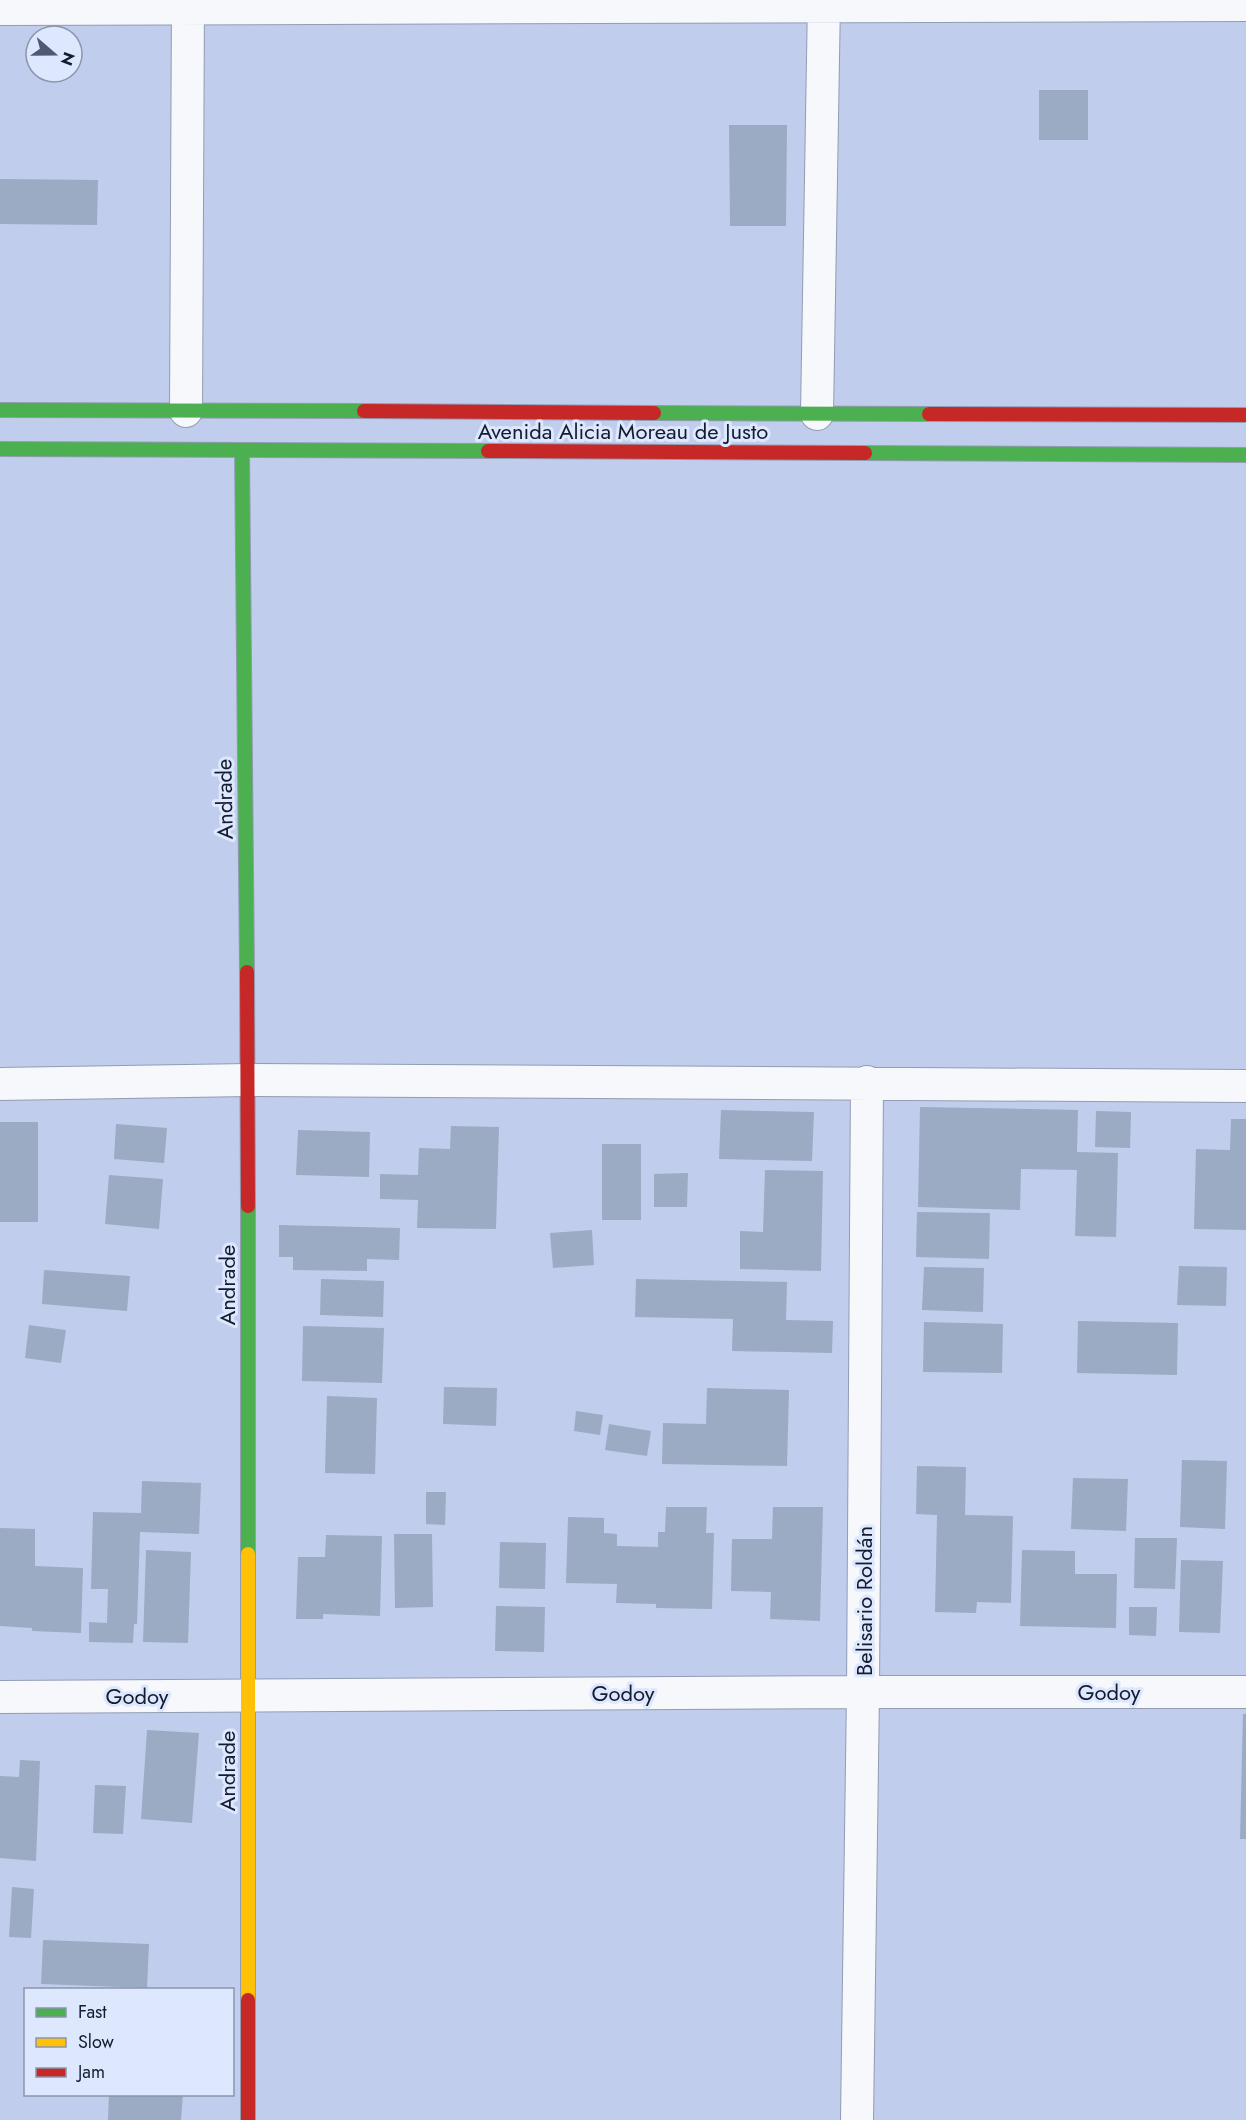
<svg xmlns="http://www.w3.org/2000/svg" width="1246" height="2120" viewBox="0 0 1246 2120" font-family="Jost,sans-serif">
<rect width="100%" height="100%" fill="#c1cdec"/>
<path fill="#9babc3" d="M 1039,90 L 1088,90 L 1088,140 L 1039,140 Z
M 729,125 L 787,125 L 786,226 L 730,226 Z
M 0,179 L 98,180 L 97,225 L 0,224 Z
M 920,1107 L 1078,1110 L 1077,1152 L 1118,1153 L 1116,1237 L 1075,1236 L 1077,1170 L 1021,1169 L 1020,1210 L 918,1207 Z
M 721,1110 L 814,1112 L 812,1161 L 719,1159 Z
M 1096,1111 L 1131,1112 L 1130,1148 L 1095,1147 Z
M 1231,1119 L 1246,1119 L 1246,1230 L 1194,1229 L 1196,1149 L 1230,1150 Z
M 0,1122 L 38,1122 L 38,1222 L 0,1222 Z
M 116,1124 L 167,1128 L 164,1163 L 114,1159 Z
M 451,1126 L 499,1127 L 496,1229 L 417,1228 L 418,1200 L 380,1199 L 380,1174 L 418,1175 L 419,1148 L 450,1149 Z
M 298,1130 L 370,1132 L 369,1177 L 296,1175 Z
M 602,1144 L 641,1144 L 641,1220 L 602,1220 Z
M 765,1170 L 823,1171 L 821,1271 L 740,1269 L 740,1231 L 763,1232 Z
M 688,1173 L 687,1207 L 654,1207 L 654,1174 Z
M 109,1175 L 163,1179 L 159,1229 L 105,1224 Z
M 917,1212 L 990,1213 L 989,1259 L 916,1257 Z
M 279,1225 L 400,1228 L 399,1260 L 367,1259 L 367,1271 L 293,1270 L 293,1257 L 279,1257 Z
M 592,1230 L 594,1265 L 553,1268 L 550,1233 Z
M 1179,1266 L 1227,1267 L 1226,1306 L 1177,1305 Z
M 924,1267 L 984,1268 L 983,1312 L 922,1310 Z
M 44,1270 L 130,1276 L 127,1311 L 42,1304 Z
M 321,1279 L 384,1281 L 383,1317 L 320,1315 Z
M 636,1279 L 787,1282 L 786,1320 L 833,1321 L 832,1353 L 732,1351 L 733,1319 L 635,1317 Z
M 1078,1321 L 1178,1323 L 1177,1375 L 1077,1373 Z
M 924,1322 L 1003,1324 L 1002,1373 L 923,1372 Z
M 29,1325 L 66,1330 L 61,1363 L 25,1358 Z
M 303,1326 L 384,1328 L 382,1383 L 302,1381 Z
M 444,1387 L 497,1388 L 496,1426 L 443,1424 Z
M 707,1388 L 789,1390 L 787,1466 L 662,1464 L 663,1423 L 706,1424 Z
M 327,1396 L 377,1398 L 375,1474 L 325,1473 Z
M 576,1411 L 603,1415 L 600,1435 L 574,1431 Z
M 609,1424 L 651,1431 L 647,1456 L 605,1450 Z
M 1182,1460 L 1227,1461 L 1225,1529 L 1180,1527 Z
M 917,1466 L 966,1467 L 965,1515 L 1013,1516 L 1011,1603 L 977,1602 L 976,1613 L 935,1612 L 937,1515 L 916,1514 Z
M 1073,1478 L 1128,1479 L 1126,1531 L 1071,1529 Z
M 142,1481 L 201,1483 L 199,1534 L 140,1532 L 137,1624 L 134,1624 L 133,1643 L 89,1642 L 89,1622 L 107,1623 L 108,1589 L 91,1589 L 93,1512 L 141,1513 Z
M 426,1492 L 446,1492 L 445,1525 L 426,1524 Z
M 666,1507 L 707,1507 L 706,1533 L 714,1533 L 712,1609 L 656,1608 L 656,1604 L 616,1603 L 617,1584 L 566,1583 L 568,1517 L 604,1518 L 604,1533 L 617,1534 L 617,1546 L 658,1547 L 658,1532 L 665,1532 Z
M 773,1507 L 823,1507 L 820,1621 L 770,1619 L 771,1592 L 731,1591 L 732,1539 L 772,1539 Z
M 0,1528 L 35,1529 L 35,1566 L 83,1568 L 81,1633 L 32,1631 L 32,1628 L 0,1626 Z
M 394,1534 L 432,1534 L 433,1607 L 395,1608 Z
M 326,1535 L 382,1536 L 380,1616 L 323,1614 L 323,1619 L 296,1619 L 298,1557 L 325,1557 Z
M 1135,1538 L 1177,1538 L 1175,1589 L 1134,1588 Z
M 500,1542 L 546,1543 L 545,1589 L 499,1588 Z
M 146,1550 L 191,1552 L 188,1643 L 143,1642 Z
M 1022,1550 L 1075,1551 L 1075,1574 L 1117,1574 L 1116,1628 L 1020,1626 Z
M 1181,1560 L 1223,1561 L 1220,1633 L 1179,1632 Z
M 496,1606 L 545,1607 L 544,1652 L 495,1651 Z
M 1129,1607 L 1157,1607 L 1156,1636 L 1129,1635 Z
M 1243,1714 L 1246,1714 L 1246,1839 L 1240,1839 Z
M 147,1730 L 199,1733 L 192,1823 L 141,1819 Z
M 20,1760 L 40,1761 L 36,1861 L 0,1858 L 0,1776 L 19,1777 Z
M 95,1785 L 126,1786 L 123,1834 L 93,1833 Z
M 12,1887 L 34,1889 L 31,1938 L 9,1937 Z
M 43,1940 L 149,1944 L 147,1988 L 41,1984 Z
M 109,2094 L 183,2094 L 181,2120 L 108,2120 Z"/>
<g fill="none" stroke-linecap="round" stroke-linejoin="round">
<defs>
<path id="street" d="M 0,9 L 1246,5
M 186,411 L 188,0
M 817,414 L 824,0
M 0,1084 L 248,1080 L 1246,1086
M 0,1697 L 863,1692 L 1246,1692
M 857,2120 L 863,1692 L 867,1082"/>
<path id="fast" d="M 0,410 L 364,411
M 654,413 L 929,414
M 0,449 L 488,451
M 242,450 L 247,972
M 865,453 L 1246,455
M 248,1206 L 248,1554"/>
<path id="slow" d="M 248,1554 L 248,2000"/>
<path id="jam" d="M 364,411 L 654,413
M 929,414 L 1246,415
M 488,451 L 865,453
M 247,972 L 248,1206
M 248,2000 L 248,2120"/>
</defs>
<use href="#street" stroke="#929cb3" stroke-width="34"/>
<use href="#fast" stroke="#929cb3" stroke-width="16"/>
<use href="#slow" stroke="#929cb3" stroke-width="16"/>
<use href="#jam" stroke="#929cb3" stroke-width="16"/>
<use href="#street" stroke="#f6f8fc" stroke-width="32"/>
<use href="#fast" stroke="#4caf50" stroke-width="14"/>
<use href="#slow" stroke="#ffc107" stroke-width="14"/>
<use href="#jam" stroke="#c62828" stroke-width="14"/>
</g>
<g text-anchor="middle" stroke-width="6" stroke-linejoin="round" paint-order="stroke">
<g font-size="22" fill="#131b2f" stroke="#dde7fe">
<text x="623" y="439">Avenida Alicia Moreau de Justo</text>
<text transform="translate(224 799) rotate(-91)" y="8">Andrade</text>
<text transform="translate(227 1285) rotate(-90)" y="8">Andrade</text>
<text transform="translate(864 1601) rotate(-90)" y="8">Belisario Roldán</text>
<text x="1109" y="1700">Godoy</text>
<text x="623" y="1701">Godoy</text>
<text x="137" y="1704">Godoy</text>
<text transform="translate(227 1771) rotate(-90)" y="8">Andrade</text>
</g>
</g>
<rect x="24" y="1988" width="210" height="108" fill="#dde7fe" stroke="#8c95ab" stroke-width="1.5"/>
<rect x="36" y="2008" width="30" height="9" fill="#4caf50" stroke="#8c95ab" stroke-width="1.5"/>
<text x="78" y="2018" font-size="18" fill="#131b2f">Fast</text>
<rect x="36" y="2038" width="30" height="9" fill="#ffc107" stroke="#8c95ab" stroke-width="1.5"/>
<text x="78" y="2048" font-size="18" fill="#131b2f">Slow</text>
<rect x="36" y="2068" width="30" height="9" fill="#c62828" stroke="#8c95ab" stroke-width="1.5"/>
<text x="78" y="2078" font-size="18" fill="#131b2f">Jam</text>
<g transform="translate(54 54) rotate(110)"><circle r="28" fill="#dde7fe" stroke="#8c95ab" stroke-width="1.5"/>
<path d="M0-4.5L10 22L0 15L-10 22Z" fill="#505971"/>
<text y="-9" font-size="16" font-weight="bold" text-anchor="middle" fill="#131b2f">N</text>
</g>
</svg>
